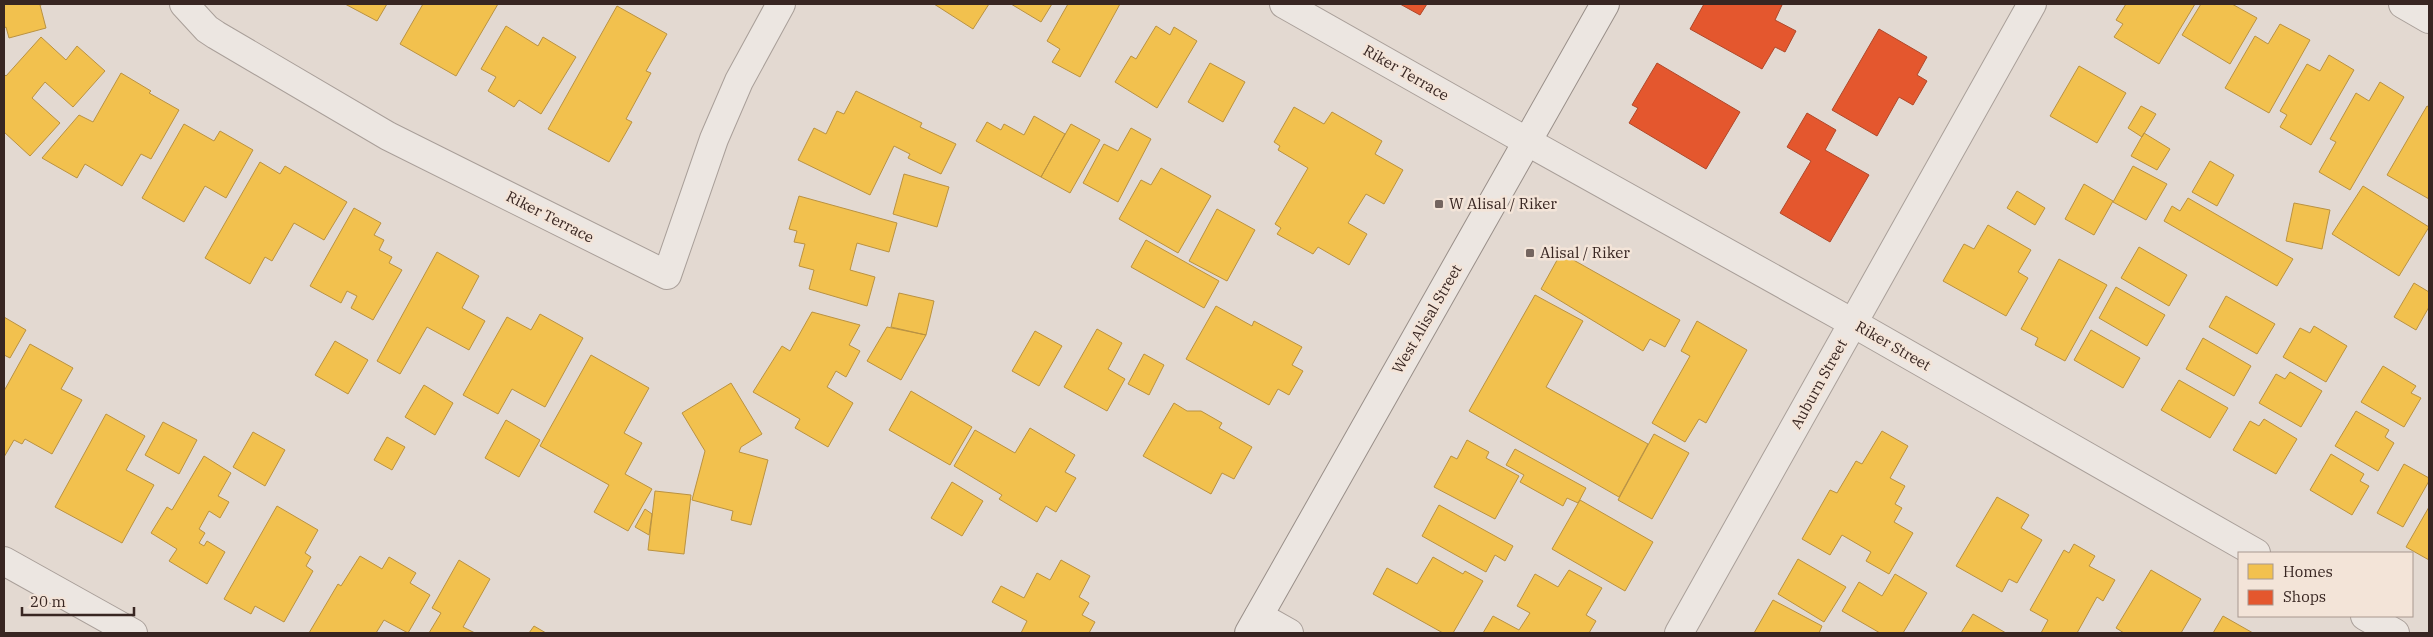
<svg xmlns="http://www.w3.org/2000/svg" width="2433" height="637" viewBox="0 0 2433 637" font-family="'IBM Plex Serif',serif">
<rect width="100%" height="100%" fill="#e3d9d1"/>
<path fill="#f2c14e" stroke="#ba9241" d="M 4,4 L 45,4 L 40,5 L 46,28 L 9,38 L 6,27 L 4,28 Z
M 345,4 L 387,4 L 377,21 Z
M 423,4 L 498,4 L 456,76 L 400,44 Z
M 934,4 L 989,4 L 973,29 Z
M 1011,4 L 1052,4 L 1041,22 Z
M 1068,4 L 1120,4 L 1080,77 L 1052,62 L 1060,49 L 1047,41 Z
M 2126,4 L 2195,4 L 2159,64 L 2114,37 L 2123,24 L 2116,20 Z
M 2201,4 L 2232,4 L 2257,18 L 2230,64 L 2182,35 Z
M 617,6 L 667,34 L 646,71 L 651,73 L 626,119 L 632,122 L 609,162 L 548,129 Z
M 2280,24 L 2310,40 L 2269,113 L 2225,88 L 2255,36 L 2268,44 Z
M 506,26 L 538,46 L 543,37 L 576,57 L 541,114 L 519,100 L 514,107 L 488,91 L 496,77 L 481,69 Z
M 1156,26 L 1170,35 L 1174,27 L 1197,41 L 1157,108 L 1115,82 L 1131,56 L 1136,59 Z
M 41,37 L 66,60 L 77,46 L 105,71 L 73,107 L 45,82 L 32,98 L 60,123 L 30,156 L 4,132 L 4,74 L 6,76 Z
M 2329,55 L 2354,70 L 2311,145 L 2280,127 L 2287,115 L 2280,111 L 2307,64 L 2320,71 Z
M 1210,63 L 1245,82 L 1223,122 L 1188,102 Z
M 2079,66 L 2126,93 L 2097,143 L 2050,116 Z
M 121,73 L 151,91 L 149,93 L 179,110 L 151,159 L 141,154 L 122,186 L 85,164 L 77,178 L 42,158 L 79,115 L 93,122 Z
M 2380,82 L 2404,97 L 2350,190 L 2319,172 L 2336,142 L 2330,139 L 2356,93 L 2369,101 Z
M 856,91 L 922,123 L 920,127 L 956,144 L 941,174 L 908,158 L 910,154 L 894,146 L 870,195 L 798,160 L 814,128 L 826,134 L 837,111 L 844,114 Z
M 2141,106 L 2156,114 L 2142,137 L 2128,128 Z
M 2427,106 L 2429,107 L 2429,199 L 2387,175 Z
M 1294,107 L 1324,124 L 1332,112 L 1382,141 L 1375,154 L 1403,170 L 1384,204 L 1366,194 L 1348,223 L 1367,234 L 1349,265 L 1318,247 L 1313,254 L 1277,234 L 1281,228 L 1275,224 L 1308,168 L 1278,150 L 1280,146 L 1274,142 Z
M 1034,116 L 1065,134 L 1041,177 L 976,141 L 987,122 L 1001,130 L 1004,124 L 1024,135 Z
M 184,124 L 214,141 L 220,131 L 253,150 L 226,198 L 205,186 L 184,222 L 142,198 Z
M 1071,124 L 1100,140 L 1070,193 L 1041,177 Z
M 1131,128 L 1151,139 L 1118,202 L 1083,183 L 1104,144 L 1118,151 Z
M 2144,133 L 2170,149 L 2157,170 L 2131,156 Z
M 2210,161 L 2234,175 L 2217,206 L 2192,192 Z
M 260,162 L 280,174 L 285,166 L 347,202 L 324,240 L 294,223 L 272,261 L 265,257 L 250,284 L 205,258 Z
M 2133,166 L 2167,184 L 2146,220 L 2113,202 Z
M 1161,168 L 1211,196 L 1178,253 L 1119,219 L 1141,180 L 1151,185 Z
M 904,174 L 949,187 L 937,227 L 893,214 Z
M 2084,184 L 2113,201 L 2094,235 L 2065,219 Z
M 2363,186 L 2429,227 L 2399,276 L 2332,234 Z
M 2017,191 L 2045,208 L 2035,225 L 2007,208 Z
M 799,196 L 897,223 L 889,252 L 857,243 L 850,270 L 875,277 L 867,306 L 809,289 L 814,270 L 799,266 L 805,244 L 794,242 L 797,231 L 789,229 Z
M 2188,198 L 2293,259 L 2277,286 L 2164,221 L 2172,206 L 2180,211 Z
M 2294,203 L 2330,210 L 2322,249 L 2286,241 Z
M 354,208 L 381,223 L 374,235 L 384,240 L 379,250 L 392,257 L 389,263 L 402,270 L 373,320 L 351,308 L 357,296 L 347,291 L 341,303 L 310,286 Z
M 1217,209 L 1255,230 L 1227,281 L 1189,261 Z
M 1988,225 L 2031,250 L 2018,272 L 2028,278 L 2006,316 L 1943,281 L 1964,244 L 1974,249 Z
M 1146,240 L 1219,281 L 1204,308 L 1131,267 Z
M 2139,247 L 2187,275 L 2169,306 L 2121,278 Z
M 437,252 L 479,276 L 462,308 L 485,321 L 469,350 L 427,327 L 400,374 L 377,361 Z
M 1561,253 L 1680,320 L 1665,347 L 1650,339 L 1643,351 L 1541,289 Z
M 2059,259 L 2107,285 L 2065,361 L 2035,345 L 2038,338 L 2021,329 Z
M 2414,283 L 2429,292 L 2429,307 L 2416,330 L 2394,317 Z
M 2116,287 L 2165,315 L 2147,346 L 2099,318 Z
M 899,293 L 934,301 L 926,335 L 891,327 Z
M 1535,295 L 1583,321 L 1546,387 L 1648,444 L 1619,497 L 1469,411 Z
M 2226,296 L 2275,324 L 2257,354 L 2209,327 Z
M 1216,306 L 1252,326 L 1254,321 L 1302,347 L 1292,365 L 1303,371 L 1289,395 L 1278,389 L 1269,405 L 1186,359 Z
M 812,312 L 860,325 L 849,345 L 860,351 L 846,377 L 836,371 L 827,387 L 853,403 L 828,447 L 795,428 L 800,419 L 753,392 L 782,346 L 790,351 Z
M 540,314 L 583,338 L 545,407 L 512,389 L 498,414 L 463,395 L 507,317 L 531,330 Z
M 4,317 L 26,330 L 10,358 L 4,355 Z
M 1697,321 L 1747,350 L 1706,423 L 1699,419 L 1685,442 L 1652,423 L 1690,356 L 1681,351 Z
M 2314,326 L 2347,346 L 2326,382 L 2283,357 L 2300,328 L 2310,333 Z
M 887,327 L 926,335 L 901,380 L 867,361 Z
M 1097,329 L 1122,343 L 1108,369 L 1125,379 L 1107,411 L 1064,387 Z
M 2091,330 L 2140,358 L 2123,388 L 2074,360 Z
M 1035,331 L 1062,346 L 1039,386 L 1012,371 Z
M 2203,338 L 2251,366 L 2234,396 L 2186,369 Z
M 335,341 L 368,360 L 348,394 L 315,375 Z
M 30,344 L 73,368 L 61,389 L 82,400 L 52,454 L 25,439 L 22,444 L 14,440 L 4,457 L 4,391 Z
M 1144,354 L 1164,365 L 1149,395 L 1128,384 Z
M 591,355 L 649,388 L 624,433 L 642,443 L 625,474 L 652,489 L 628,531 L 594,512 L 609,485 L 540,446 Z
M 2383,366 L 2416,386 L 2411,393 L 2421,398 L 2404,427 L 2361,402 Z
M 2290,372 L 2322,391 L 2301,427 L 2259,403 L 2276,374 L 2285,379 Z
M 2179,380 L 2228,408 L 2210,438 L 2161,410 Z
M 731,383 L 762,434 L 741,447 L 739,452 L 768,460 L 751,525 L 731,520 L 733,511 L 692,500 L 705,451 L 682,413 Z
M 424,385 L 453,403 L 435,435 L 405,417 Z
M 911,391 L 972,427 L 950,465 L 889,430 Z
M 1174,403 L 1187,411 L 1201,411 L 1222,423 L 1219,428 L 1252,447 L 1234,479 L 1222,473 L 1211,494 L 1143,456 Z
M 2356,411 L 2389,430 L 2385,437 L 2394,443 L 2378,471 L 2335,446 Z
M 106,414 L 145,436 L 126,470 L 154,485 L 122,543 L 55,507 Z
M 2264,419 L 2297,439 L 2276,474 L 2233,450 L 2250,421 L 2259,426 Z
M 506,420 L 540,440 L 519,477 L 485,458 Z
M 163,422 L 197,440 L 179,474 L 145,455 Z
M 1030,428 L 1075,455 L 1065,472 L 1076,478 L 1056,512 L 1046,506 L 1037,522 L 999,499 L 1002,495 L 954,466 L 975,430 L 1015,453 Z
M 1882,431 L 1908,446 L 1890,478 L 1905,486 L 1895,504 L 1902,508 L 1894,522 L 1913,533 L 1889,574 L 1866,561 L 1871,552 L 1842,535 L 1830,555 L 1802,539 L 1830,490 L 1837,493 L 1856,461 L 1862,464 Z
M 253,432 L 285,450 L 265,486 L 233,467 Z
M 1654,434 L 1689,453 L 1652,519 L 1618,500 Z
M 387,437 L 405,447 L 392,470 L 374,460 Z
M 1467,440 L 1489,452 L 1486,458 L 1519,476 L 1495,519 L 1434,487 L 1451,456 L 1457,459 Z
M 1515,449 L 1586,488 L 1578,503 L 1567,498 L 1563,506 L 1520,482 L 1524,475 L 1506,465 Z
M 2331,454 L 2364,474 L 2360,481 L 2369,486 L 2352,515 L 2310,490 Z
M 204,456 L 231,473 L 218,496 L 229,502 L 220,518 L 209,511 L 199,529 L 205,533 L 199,543 L 204,546 L 207,541 L 225,552 L 207,584 L 169,561 L 177,549 L 151,533 L 167,507 L 172,510 Z
M 2404,464 L 2429,478 L 2429,481 L 2403,527 L 2377,513 Z
M 952,482 L 983,501 L 962,536 L 931,518 Z
M 655,491 L 691,495 L 684,554 L 648,550 Z
M 1997,497 L 2029,515 L 2021,528 L 2042,540 L 2017,583 L 2009,579 L 2002,592 L 1956,566 Z
M 1580,500 L 1653,542 L 1625,591 L 1552,549 Z
M 1439,505 L 1513,546 L 1505,561 L 1495,555 L 1486,572 L 1422,536 Z
M 277,506 L 318,530 L 305,553 L 311,557 L 306,566 L 313,571 L 284,622 L 255,606 L 251,614 L 224,599 Z
M 2429,507 L 2429,560 L 2406,547 Z
M 645,509 L 652,514 L 649,535 L 635,527 Z
M 2074,544 L 2095,556 L 2089,566 L 2115,580 L 2103,601 L 2097,597 L 2077,633 L 2041,633 L 2048,620 L 2030,610 L 2064,550 L 2069,553 Z
M 360,556 L 382,569 L 389,557 L 416,573 L 410,583 L 430,595 L 408,633 L 384,620 L 376,633 L 309,633 L 338,584 L 341,586 Z
M 1433,557 L 1463,574 L 1465,571 L 1483,581 L 1453,633 L 1443,633 L 1373,594 L 1387,568 L 1417,584 Z
M 1798,559 L 1846,587 L 1824,622 L 1778,594 Z
M 459,560 L 490,579 L 463,627 L 475,633 L 429,633 L 441,613 L 432,608 Z
M 1061,560 L 1090,576 L 1079,597 L 1089,603 L 1082,615 L 1095,622 L 1089,633 L 1021,633 L 1027,621 L 992,602 L 1001,586 L 1024,598 L 1037,573 L 1050,580 Z
M 1569,570 L 1602,588 L 1586,615 L 1596,621 L 1589,633 L 1483,633 L 1493,616 L 1519,630 L 1530,613 L 1517,606 L 1535,574 L 1558,587 Z
M 2151,570 L 2201,599 L 2181,633 L 2124,633 L 2116,628 Z
M 1895,574 L 1927,593 L 1903,633 L 1880,633 L 1842,611 L 1859,582 L 1882,596 Z
M 1773,600 L 1822,626 L 1819,633 L 1754,633 Z
M 1973,614 L 2006,633 L 1961,633 Z
M 2223,616 L 2253,633 L 2213,633 Z
M 534,626 L 546,633 L 529,633 Z"/>
<path fill="#e4572e" stroke="#b0482a" d="M 1400,4 L 1427,4 L 1420,15 Z
M 1704,4 L 1779,4 L 1782,5 L 1775,20 L 1796,31 L 1785,52 L 1775,47 L 1762,69 L 1690,29 Z
M 1879,29 L 1927,57 L 1917,75 L 1927,81 L 1913,105 L 1899,97 L 1877,136 L 1832,110 Z
M 1657,63 L 1740,112 L 1706,169 L 1629,123 L 1638,108 L 1632,105 Z
M 1807,113 L 1836,130 L 1825,150 L 1869,175 L 1830,242 L 1780,213 L 1811,161 L 1787,147 Z"/>
<g fill="none" stroke-linecap="round" stroke-linejoin="round">
<defs>
<path id="minor" d="M 184,4 L 207,29 L 216,35 L 388,136 L 667,275 L 714,139 L 739,81 L 781,4
M 1284,4 L 1528,142
M 2403,4 L 2429,19
M 4,561 L 133,633
M 1259,616 L 1289,633
M 1679,633 L 2032,4"/>
<path id="tertiary" d="M 1528,142 L 1853,323 L 2256,553
M 2365,616 L 2395,633"/>
<path id="secondary" d="M 1249,633 L 1605,4"/>
</defs>
<use href="#minor" stroke="#a99f99" stroke-width="30"/>
<use href="#tertiary" stroke="#a99f99" stroke-width="30"/>
<use href="#secondary" stroke="#998f89" stroke-width="30"/>
<use href="#minor" stroke="#ece6e1" stroke-width="28"/>
<use href="#tertiary" stroke="#ece6e1" stroke-width="28"/>
<use href="#secondary" stroke="#ece6e1" stroke-width="28"/>
</g>
<g fill="#74655f" stroke="#f3e4d8" stroke-width="2">
<rect x="1434" y="199" width="10" height="10" rx="2.5"/>
<rect x="1525" y="248" width="10" height="10" rx="2.5"/>
</g>
<g text-anchor="middle" stroke-width="5" stroke-linejoin="round" paint-order="stroke">
<g font-size="15" fill="#382622" stroke="#f3e4d8">
<text transform="translate(1406 73) rotate(30)" y="5">Riker Terrace</text>
<text transform="translate(550 217) rotate(27)" y="5">Riker Terrace</text>
<text transform="translate(1427 319) rotate(-60)" y="5">West Alisal Street</text>
<text transform="translate(1893 346) rotate(30)" y="5">Riker Street</text>
<text transform="translate(1819 384) rotate(-61)" y="5">Auburn Street</text>
</g>
<g font-size="15" fill="#382622" stroke="#f3e4d8" text-anchor="start">
<text x="1449" y="209">W Alisal / Riker</text>
<text x="1540" y="258">Alisal / Riker</text>
</g>
</g>
<rect width="2433" height="637" fill="none" stroke="#382622" stroke-width="10"/>
<rect x="2238" y="552" width="175" height="65" fill="#f3e4d8" stroke="#a8988f"/>
<rect x="2248" y="564" width="25" height="15" fill="#f2c14e" stroke="#a8988f"/>
<text x="2283" y="577" font-size="15" fill="#382622">Homes</text>
<rect x="2248" y="590" width="25" height="15" fill="#e4572e" stroke="#a8988f"/>
<text x="2283" y="602" font-size="15" fill="#382622">Shops</text>
<path d="M22 607v8h112v-8" fill="none" stroke="#382622" stroke-width="2.5"/>
<text x="30" y="607" font-size="15" fill="#382622" stroke="#f3e4d8" stroke-width="4" paint-order="stroke">20 m</text>
</svg>
